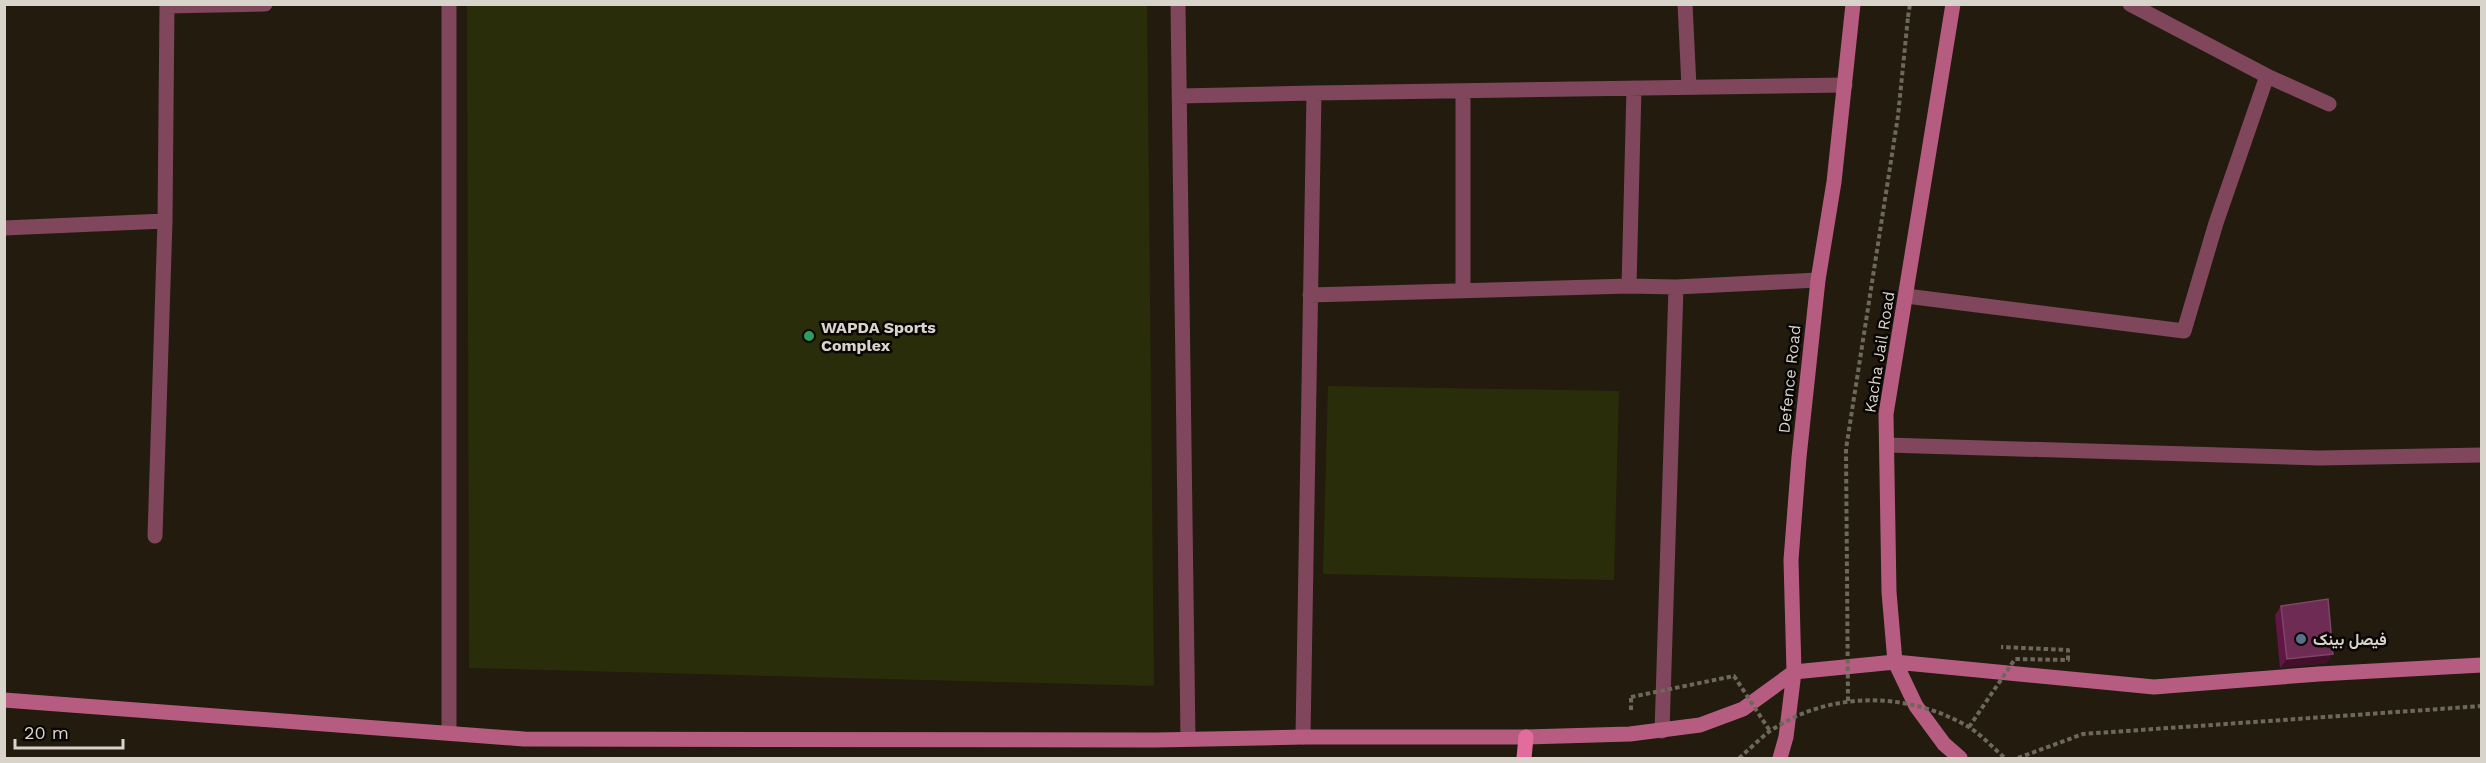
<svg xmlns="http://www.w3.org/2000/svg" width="2486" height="763" viewBox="0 0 2486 763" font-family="'Work Sans',Vazirmatn,sans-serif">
<rect width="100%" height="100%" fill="#221b0e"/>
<path fill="#2a2d09" d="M 467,5 L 1147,5 L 1154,686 L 469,668 Z
M 1328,386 L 1619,391 L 1614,580 L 1323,574 Z"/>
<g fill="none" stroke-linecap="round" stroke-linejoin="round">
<path stroke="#6d675c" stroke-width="4" stroke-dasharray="4.5 3" stroke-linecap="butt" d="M 1908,17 L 1910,4
M 1631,710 L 1631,697
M 2018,758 L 2083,734 L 2482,706"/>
<path stroke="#7f465c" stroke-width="15" d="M 449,4 L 449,733
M 1178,4 L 1188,739
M 1685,4 L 1689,87
M 2130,4 L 2267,76 L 2329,104
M 167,6 L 265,4
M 1179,96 L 1314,93
M 4,228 L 165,221
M 1629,286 L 1634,88
M 1463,290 L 1463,91
M 1310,295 L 1629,286 L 1676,287 L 1818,280
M 1906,296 L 2184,331 L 2216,223 L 2267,76
M 1887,445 L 2319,458 L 2482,455
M 155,536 L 165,221 L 167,4
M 1662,731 L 1676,287
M 1303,737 L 1314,93 L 1845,85"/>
<path stroke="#b75c81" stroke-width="15" d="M 1953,4 L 1886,414 L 1889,592 L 1895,662 L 1916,706 L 1944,744 L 1960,758
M 4,700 L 524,739 L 1156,740 L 1303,737 L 1526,737 L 1630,734 L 1700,725 L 1743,709 L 1794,672 L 1895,662 L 2154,687 L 2319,674 L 2482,665
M 1780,758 L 1786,737 L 1794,672 L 1791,560 L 1799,457 L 1818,280 L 1834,182 L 1853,4"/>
<path stroke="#e26d9d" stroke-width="15" d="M 1524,758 L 1526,737"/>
<path stroke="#6d675c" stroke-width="4" stroke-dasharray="4.5 3" stroke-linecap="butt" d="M 1631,697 L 1734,676 L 1770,731
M 1848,701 L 1846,449 L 1898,116 L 1908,17
M 1969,727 L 2015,659 L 2068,660 L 2068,650 L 2001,647
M 1739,758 C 1749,750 1759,739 1770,731 C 1829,691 1906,691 1967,726 C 1981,734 1993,748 2005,758"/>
</g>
<path fill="#611646" d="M 2281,606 L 2327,663 L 2280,668 L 2275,615 Z"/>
<path fill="#42102a" d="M 2333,654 L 2327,663 L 2280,668 L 2287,659 Z"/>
<path fill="#6e2b54" stroke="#7e4567" stroke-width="1.5" d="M 2328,599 L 2333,654 L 2287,659 L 2281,606 Z"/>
<circle fill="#2e9e5b" stroke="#090603" stroke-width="2" cx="809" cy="336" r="6"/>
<circle fill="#5c6f8a" stroke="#090603" stroke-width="2" cx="2301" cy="639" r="6"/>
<g text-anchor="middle" stroke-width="5" stroke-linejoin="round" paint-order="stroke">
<g font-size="16" font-weight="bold" fill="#d8d3cb" stroke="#090603" text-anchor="start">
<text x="821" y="333">WAPDA Sports<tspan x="821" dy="18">Complex</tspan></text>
<text x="2313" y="645">فیصل بینک</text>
</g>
<g font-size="16" fill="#d8d3cb" stroke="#090603">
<text transform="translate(1879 352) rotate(-81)" y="6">Kacha Jail Road</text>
<text transform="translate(1789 379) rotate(-84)" y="6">Defence Road</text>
</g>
</g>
<rect width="2486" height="763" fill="none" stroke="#d8d3cb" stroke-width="12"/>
<path d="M15 739v9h108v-9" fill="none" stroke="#d8d3cb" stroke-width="3"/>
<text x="24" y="739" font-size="18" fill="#d8d3cb" stroke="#090603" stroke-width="4.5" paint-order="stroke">20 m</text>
</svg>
